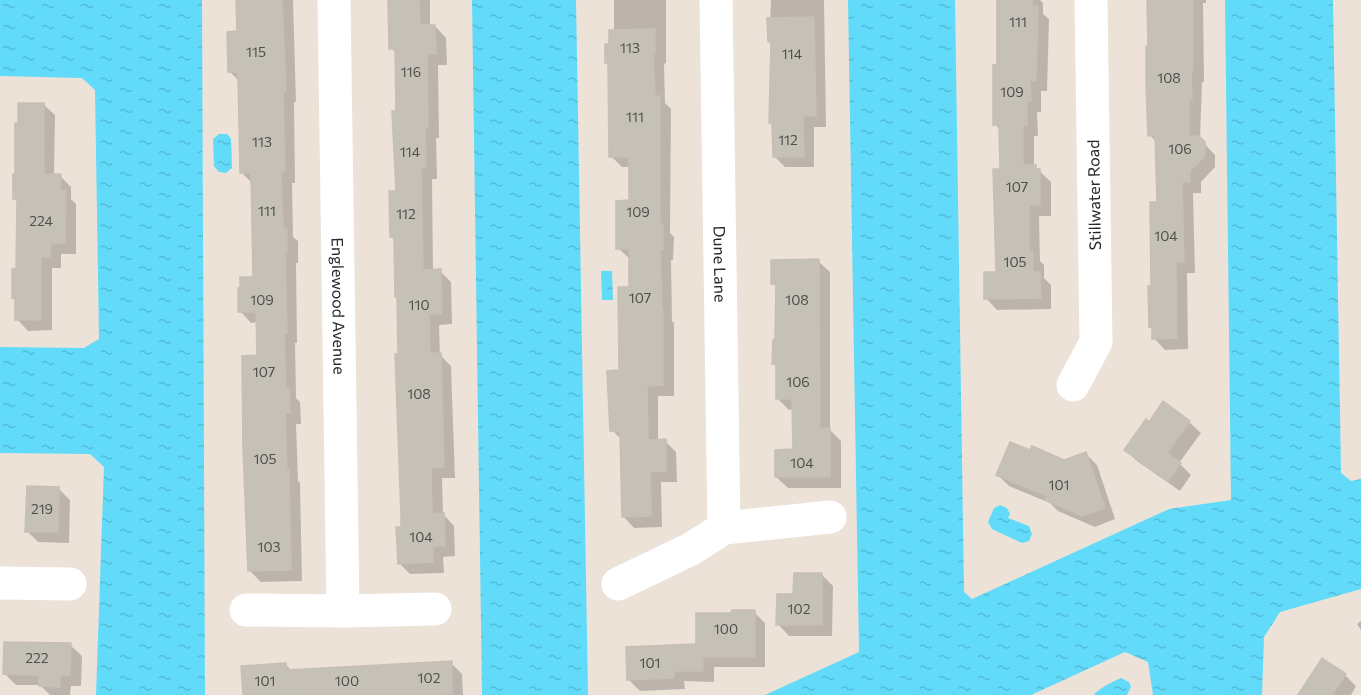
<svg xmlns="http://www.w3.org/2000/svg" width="1361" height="695" viewBox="0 0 1361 695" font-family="Commissioner,sans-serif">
<defs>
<pattern id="water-ripples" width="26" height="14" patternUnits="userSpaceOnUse" patternTransform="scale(1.5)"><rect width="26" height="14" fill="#61dbf9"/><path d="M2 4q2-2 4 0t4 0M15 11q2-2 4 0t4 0" fill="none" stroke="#54bcd5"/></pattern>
</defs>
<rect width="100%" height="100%" fill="#ece2d8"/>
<path fill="url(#water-ripples)" d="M 0,0 L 202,0 L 205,695 L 96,695 L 104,467 L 90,454 L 0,453 L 0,347 L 84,348 L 99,339 L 95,90 L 82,78 L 0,76 Z
M 472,0 L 576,0 L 588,695 L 482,695 Z
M 848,0 L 955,0 L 964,592 L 972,599 L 1169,509 L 1231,500 L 1225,0 L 1333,0 L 1341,473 L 1351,481 L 1361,479 L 1361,589 L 1280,612 L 1264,637 L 1262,695 L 1153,695 L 1148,662 L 1125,652 L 1031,695 L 765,695 L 859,652 Z
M 219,134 L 227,134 L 231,139 L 232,168 L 226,173 L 219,172 L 214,166 L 213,139 Z
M 601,271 L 612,271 L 613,300 L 602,300 Z
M 1000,505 L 1007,508 L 1010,514 L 1008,518 L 1029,526 L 1032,534 L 1029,541 L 1022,543 L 992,529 L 988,522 L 994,508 Z
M 1121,678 L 1129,682 L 1131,687 L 1127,695 L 1094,695 C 1096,690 1114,681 1121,678 Z"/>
<path fill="#0003" d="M 238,0 L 293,0 L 296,102 L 294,102 L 295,183 L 292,183 L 293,237 L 298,241 L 298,263 L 296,263 L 297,343 L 295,343 L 296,398 L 300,402 L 301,424 L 296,424 L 298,481 L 300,483 L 302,581 L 261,582 L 250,571 L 259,357 L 258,322 L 251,323 L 240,311 L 255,278 L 253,184 L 242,173 L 239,81 L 229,71 L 238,33 Z
M 389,0 L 430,0 L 430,26 L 435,26 L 446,38 L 447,65 L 438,65 L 439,138 L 436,138 L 437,179 L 432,179 L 433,271 L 440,271 L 451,282 L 452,324 L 439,325 L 440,355 L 451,366 L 455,478 L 442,478 L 443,514 L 454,526 L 455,556 L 443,557 L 444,573 L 410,574 L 399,563 L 403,529 L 400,356 L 395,241 L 392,237 L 397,193 L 396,53 L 391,48 Z
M 614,0 L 666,0 L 666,63 L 664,64 L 665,103 L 671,109 L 670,233 L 674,237 L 673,260 L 671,260 L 672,321 L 674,323 L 674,396 L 658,396 L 658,441 L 665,441 L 676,452 L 677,482 L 661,482 L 662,527 L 634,528 L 623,516 L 622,440 L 612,430 L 631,288 L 631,260 L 618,248 L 630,202 L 629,167 L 622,167 L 611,156 L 610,66 L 607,63 L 614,31 Z
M 771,0 L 824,0 L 826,127 L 814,127 L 814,167 L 785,167 L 774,156 L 774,125 L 771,122 L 772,44 L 769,41 Z
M 999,0 L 1040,0 L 1043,3 L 1043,14 L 1049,19 L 1047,91 L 1041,91 L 1041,112 L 1037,112 L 1038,136 L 1034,136 L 1034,166 L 1051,182 L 1051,216 L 1039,216 L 1040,261 L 1044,265 L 1044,278 L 1051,285 L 1051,309 L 997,310 L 986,298 L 998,273 L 1001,131 L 995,124 L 999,66 Z
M 1149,0 L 1206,0 L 1206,3 L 1203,3 L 1204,82 L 1202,82 L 1200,139 L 1215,155 L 1215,167 L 1201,182 L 1201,193 L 1193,193 L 1195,273 L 1187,273 L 1188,349 L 1165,350 L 1154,338 L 1154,330 L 1150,327 L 1158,204 L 1157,143 L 1150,135 Z
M 43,104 L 55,115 L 54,176 L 60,176 L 71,187 L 71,199 L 76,204 L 76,254 L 61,254 L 61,268 L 52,268 L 52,330 L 28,331 L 17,319 L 18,202 L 14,198 Z
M 818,261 L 830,272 L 830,430 L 841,441 L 841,488 L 788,488 L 776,477 L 794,451 L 794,409 L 789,410 L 777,398 L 778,368 L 774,364 L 777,342 L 777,287 L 773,283 Z
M 1189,422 L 1201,433 L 1179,463 L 1191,475 L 1180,491 L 1137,461 L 1126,450 L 1149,424 Z
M 1086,454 L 1097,465 L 1115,519 L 1095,527 L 1058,511 L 1050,503 L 1009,486 L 998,475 L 1064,462 Z
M 59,489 L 70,500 L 69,543 L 38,542 L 27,531 Z
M 821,574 L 833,586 L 832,636 L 789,636 L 778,624 L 795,595 Z
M 754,612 L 765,623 L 765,667 L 714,667 L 714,682 L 684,681 L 685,689 L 640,691 L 629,680 L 698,646 L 733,615 Z
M 1361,621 L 1361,630 L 1357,624 Z
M 70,645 L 82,656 L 81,686 L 71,686 L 70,695 L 50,695 L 40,685 L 16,685 L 4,673 Z
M 451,663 L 462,674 L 463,695 L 244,695 L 243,667 L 285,664 L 292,671 Z
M 1345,675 L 1356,686 L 1351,695 L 1301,695 Z"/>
<path fill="#c6c1b7" stroke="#c8bfb2" stroke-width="1.5" d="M 236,0 L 282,0 L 286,91 L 283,91 L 285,172 L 281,172 L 283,229 L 287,229 L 287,252 L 285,252 L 287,333 L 284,333 L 286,389 L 289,389 L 290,413 L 285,413 L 287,470 L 289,470 L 291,570 L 248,571 L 243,448 L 242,356 L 257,355 L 256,312 L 238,312 L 238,288 L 240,288 L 240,277 L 253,277 L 251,173 L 240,173 L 238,72 L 228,72 L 227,32 L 237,31 Z
M 388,0 L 419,0 L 420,25 L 435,25 L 436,54 L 427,54 L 428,128 L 425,128 L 426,168 L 421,168 L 423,270 L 441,269 L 442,314 L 429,314 L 430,353 L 441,353 L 444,467 L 431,468 L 432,514 L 444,513 L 445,546 L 433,546 L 433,562 L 398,564 L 396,527 L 401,527 L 401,515 L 395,354 L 398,354 L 397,297 L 395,297 L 394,237 L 390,237 L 389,191 L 396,191 L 392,111 L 396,111 L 395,49 L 389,49 Z
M 997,0 L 1032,0 L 1032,6 L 1038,7 L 1036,80 L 1030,81 L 1031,101 L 1027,101 L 1027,125 L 1023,125 L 1023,165 L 1036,165 L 1036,169 L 1040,169 L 1040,205 L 1029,205 L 1029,252 L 1033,252 L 1033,272 L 1040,272 L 1041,298 L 984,299 L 984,272 L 996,272 L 993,169 L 1000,169 L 999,125 L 993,125 L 993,65 L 997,65 Z
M 1147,0 L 1193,0 L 1193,71 L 1191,71 L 1192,100 L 1189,100 L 1189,136 L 1199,136 L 1205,142 L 1205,156 L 1190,171 L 1190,182 L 1182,182 L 1184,262 L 1176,262 L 1177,338 L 1152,339 L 1152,327 L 1149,327 L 1148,286 L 1151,286 L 1150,202 L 1157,202 L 1155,135 L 1148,136 L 1146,84 L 1146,46 L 1148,46 Z
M 814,17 L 816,116 L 803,116 L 804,157 L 773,157 L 772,123 L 769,123 L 771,42 L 768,42 L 767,18 Z
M 655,29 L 655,53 L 653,53 L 655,96 L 660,96 L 660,224 L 663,224 L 663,249 L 660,249 L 662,310 L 663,310 L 663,385 L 647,386 L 648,440 L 666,439 L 666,471 L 650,472 L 651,516 L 622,517 L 620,431 L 610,431 L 607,371 L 619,370 L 618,287 L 629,287 L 629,249 L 616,249 L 616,201 L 629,200 L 629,160 L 628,157 L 609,157 L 608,63 L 605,63 L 605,44 L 609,44 L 609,30 Z
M 18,103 L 44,103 L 44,174 L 61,174 L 60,192 L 66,191 L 65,243 L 51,243 L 50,257 L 41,257 L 41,320 L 15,320 L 15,297 L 12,298 L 12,269 L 16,269 L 17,199 L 13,199 L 13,174 L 15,174 L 15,123 L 18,123 Z
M 819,259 L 820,428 L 830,428 L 830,477 L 775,477 L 775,450 L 793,449 L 792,399 L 776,399 L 776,364 L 772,364 L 773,340 L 775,340 L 776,284 L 771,284 L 771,260 Z
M 1163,401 L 1190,421 L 1167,453 L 1181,463 L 1168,481 L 1124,450 L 1146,419 L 1149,422 Z
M 1010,442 L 1030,450 L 1032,446 L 1064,460 L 1086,452 L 1105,508 L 1082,516 L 1045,500 L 1047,496 L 996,475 Z
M 27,486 L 59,487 L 58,532 L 25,532 Z
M 794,573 L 822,573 L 822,625 L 776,625 L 777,594 L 793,594 Z
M 732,610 L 755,610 L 755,657 L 703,657 L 703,671 L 674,671 L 674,678 L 627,680 L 626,647 L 696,644 L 696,613 L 731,613 Z
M 4,642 L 71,643 L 70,675 L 60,675 L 60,687 L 39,686 L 39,675 L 3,674 Z
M 1322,658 L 1346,674 L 1332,695 L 1298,695 Z
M 452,661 L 452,694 L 243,695 L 241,666 L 286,663 L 287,670 Z"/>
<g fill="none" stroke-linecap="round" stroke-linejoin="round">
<g stroke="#fff" stroke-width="33">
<path id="s1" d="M 334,0 L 343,611"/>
<path id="s2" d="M 716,0 L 724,528"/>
<path d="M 1073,385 L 1096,342 L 1091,0"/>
<path d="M 0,583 L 70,584"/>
<path d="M 618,584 L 691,549 L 724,528 L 830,517"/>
<path d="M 246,610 L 343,611 L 435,609"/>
</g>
</g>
<g text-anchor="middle" stroke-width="6" stroke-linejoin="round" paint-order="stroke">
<g font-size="14" fill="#504e4c">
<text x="1018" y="27">111</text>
<text x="630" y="53">113</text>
<text x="256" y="57">115</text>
<text x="792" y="59">114</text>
<text x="411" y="77">116</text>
<text x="1169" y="83">108</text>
<text x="1012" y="97">109</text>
<text x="635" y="122">111</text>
<text x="788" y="145">112</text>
<text x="262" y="147">113</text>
<text x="1180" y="154">106</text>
<text x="410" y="157">114</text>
<text x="1017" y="192">107</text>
<text x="267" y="216">111</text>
<text x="638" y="217">109</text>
<text x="406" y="219">112</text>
<text x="41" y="226">224</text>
<text x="1166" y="241">104</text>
<text x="1015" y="267">105</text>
<text x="640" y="303">107</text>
<text x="262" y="305">109</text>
<text x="797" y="305">108</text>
<text x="419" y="310">110</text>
<text x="264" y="377">107</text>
<text x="798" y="387">106</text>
<text x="419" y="399">108</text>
<text x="265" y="464">105</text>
<text x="802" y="468">104</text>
<text x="1059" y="490">101</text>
<text x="42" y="514">219</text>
<text x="421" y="542">104</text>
<text x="269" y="552">103</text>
<text x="799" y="614">102</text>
<text x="726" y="634">100</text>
<text x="37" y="663">222</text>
<text x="650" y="668">101</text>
<text x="429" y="683">102</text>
<text x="265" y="686">101</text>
<text x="347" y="686">100</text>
</g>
<g font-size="16" fill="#282828" stroke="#fff">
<text transform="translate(1094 195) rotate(-91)" y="6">Stillwater Road</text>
<text dy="6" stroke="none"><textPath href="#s2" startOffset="264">Dune Lane</textPath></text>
<text dy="6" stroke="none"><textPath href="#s1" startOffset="306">Englewood Avenue</textPath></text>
</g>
</g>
</svg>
